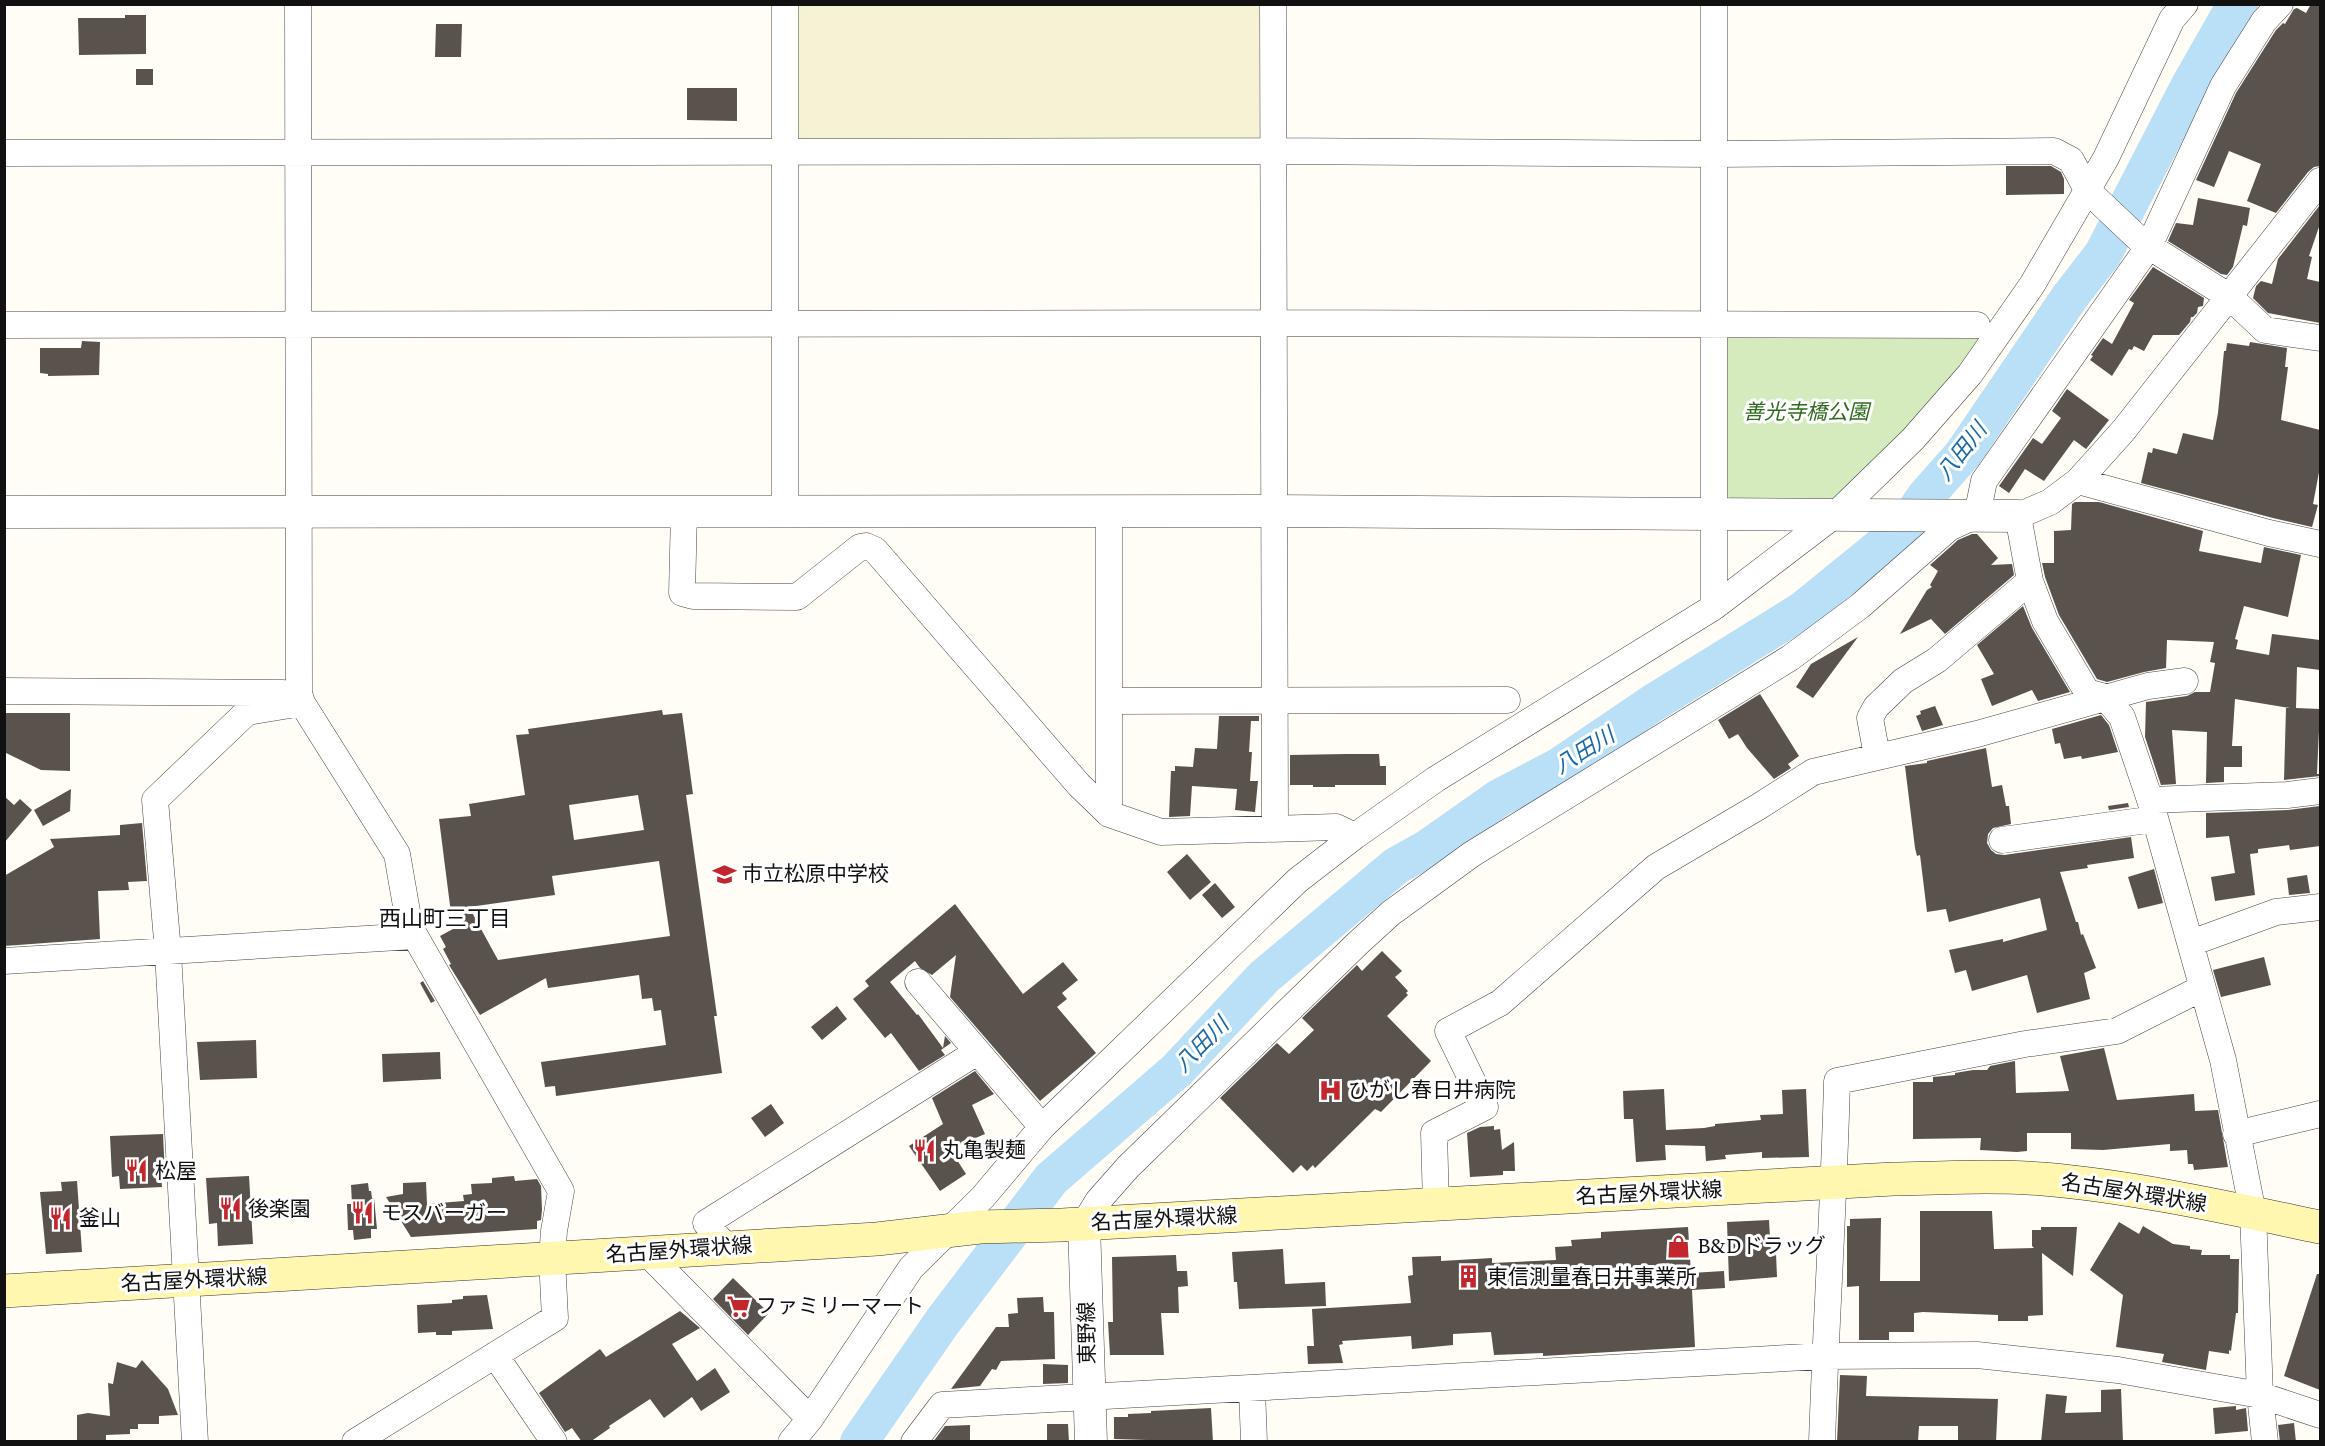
<svg xmlns="http://www.w3.org/2000/svg" width="2325" height="1446" viewBox="0 0 2325 1446" font-family="Spectral,'Noto Sans JP',serif">
<rect width="100%" height="100%" fill="#fffdf5"/>
<path fill="#f6f3d4" d="M 785,5 L 1273,5 L 1273,151 L 783,152 Z"/>
<path fill="#d5ebbd" d="M 1723,329 L 1993,329 L 1934,404 L 1832,501 L 1731,499 L 1723,492 Z"/>
<g fill="none" stroke-linecap="round" stroke-linejoin="round">
<path stroke="#b9e0f7" stroke-width="38" d="M 859,1442 L 943,1321 L 1051,1179 L 1177,1070 L 1264,977 L 1396,866 L 1428,848 L 1499,798 L 1560,766 L 1653,703 L 1803,610 L 1905,527 L 1925,497 L 1963,454 L 2069,298 L 2103,254 L 2189,87 L 2230,15 L 2239,4"/>
</g>
<path fill="#5a524d" fill-rule="evenodd" d="M 2311,4 L 2320,4 L 2320,166 L 2314,167 L 2308,172 L 2276,213 L 2247,201 L 2261,164 L 2229,151 L 2214,187 L 2196,180 L 2236,93 L 2276,30 L 2283,23 L 2285,24 L 2294,9 L 2297,8 L 2306,13 Z
M 125,15 L 146,15 L 146,54 L 79,55 L 78,18 L 125,18 Z
M 436,24 L 462,24 L 461,57 L 435,57 Z
M 136,69 L 153,69 L 153,85 L 136,85 Z
M 687,88 L 737,88 L 737,121 L 687,120 Z
M 2006,166 L 2051,166 L 2061,172 L 2064,179 L 2064,194 L 2006,195 Z
M 2198,198 L 2250,208 L 2247,226 L 2243,225 L 2233,267 L 2227,275 L 2221,274 L 2168,241 L 2176,223 L 2193,225 Z
M 2320,205 L 2320,224 L 2309,256 L 2312,257 L 2307,279 L 2320,282 L 2320,323 L 2268,313 L 2253,298 L 2256,286 L 2261,281 L 2272,284 L 2278,259 Z
M 2153,267 L 2204,298 L 2203,306 L 2198,307 L 2197,313 L 2193,317 L 2191,317 L 2190,322 L 2179,335 L 2153,335 L 2144,351 L 2134,346 L 2132,350 L 2129,349 L 2112,376 L 2090,360 L 2093,356 L 2091,355 L 2103,338 L 2112,344 L 2134,303 L 2129,300 Z
M 82,341 L 100,342 L 99,375 L 48,376 L 48,374 L 40,373 L 40,348 L 81,348 Z
M 2250,342 L 2287,348 L 2285,367 L 2288,367 L 2281,420 L 2320,430 L 2320,467 L 2313,504 L 2318,505 L 2312,527 L 2273,518 L 2141,483 L 2148,452 L 2152,453 L 2153,448 L 2177,454 L 2183,433 L 2213,440 L 2218,413 L 2224,351 L 2226,351 L 2227,343 L 2249,346 Z
M 2067,389 L 2109,420 L 2086,449 L 2074,440 L 2044,481 L 2025,469 L 2009,493 L 1999,486 L 2033,438 L 2042,444 L 2061,418 L 2052,411 Z
M 2075,502 L 2099,502 L 2203,531 L 2199,551 L 2261,563 L 2264,547 L 2301,555 L 2288,617 L 2244,606 L 2235,639 L 2238,640 L 2236,649 L 2269,655 L 2272,634 L 2320,640 L 2320,670 L 2297,667 L 2296,708 L 2320,709 L 2317,774 L 2320,774 L 2320,776 L 2284,780 L 2286,708 L 2290,708 L 2235,699 L 2232,746 L 2242,746 L 2242,767 L 2224,767 L 2224,782 L 2206,783 L 2207,732 L 2172,730 L 2176,784 L 2161,785 L 2145,737 L 2146,702 L 2187,696 L 2195,692 L 2210,692 L 2215,663 L 2210,662 L 2214,642 L 2167,640 L 2166,668 L 2144,672 L 2107,682 L 2097,679 L 2059,615 L 2045,577 L 2042,563 L 2054,563 L 2054,531 L 2071,530 L 2072,504 Z
M 1972,534 L 1977,534 L 1998,558 L 1991,565 L 2012,564 L 2014,575 L 1945,634 L 1931,619 L 1900,634 L 1927,590 L 1932,587 L 1930,585 L 1938,571 L 1930,565 L 1958,540 Z
M 2023,606 L 2032,628 L 2070,692 L 2038,701 L 2032,690 L 1992,706 L 1981,679 L 1994,674 L 1977,645 Z
M 1858,637 L 1813,698 L 1796,687 L 1811,664 Z
M 1760,694 L 1799,756 L 1788,764 L 1791,768 L 1774,779 L 1747,748 L 1738,734 L 1729,739 L 1718,720 Z
M 1935,706 L 1943,725 L 1922,731 L 1916,716 L 1921,714 L 1920,711 Z
M 662,710 L 663,715 L 682,713 L 693,794 L 686,795 L 717,1016 L 714,1016 L 722,1073 L 556,1096 L 555,1086 L 545,1087 L 541,1062 L 666,1045 L 661,1010 L 654,1011 L 652,998 L 642,999 L 639,975 L 548,988 L 546,978 L 480,1015 L 449,965 L 451,964 L 443,949 L 446,947 L 440,936 L 453,929 L 439,819 L 471,816 L 469,804 L 525,795 L 516,735 L 529,734 L 528,729 ZM 638,795 L 644,830 L 574,840 L 569,805 ZM 659,861 L 670,936 L 498,960 L 469,907 L 555,895 L 552,876 Z
M 4,713 L 70,713 L 70,771 L 41,770 L 4,752 Z
M 2101,715 L 2109,725 L 2118,752 L 2082,759 L 2081,756 L 2064,759 L 2060,743 L 2055,744 L 2052,729 Z
M 1219,716 L 1259,716 L 1259,721 L 1251,721 L 1249,752 L 1252,752 L 1250,781 L 1258,781 L 1255,812 L 1235,810 L 1237,789 L 1192,786 L 1190,816 L 1169,817 L 1171,771 L 1175,771 L 1175,766 L 1193,767 L 1195,748 L 1217,749 Z
M 1986,748 L 1992,787 L 2002,785 L 2006,806 L 2009,806 L 2011,824 L 1993,828 L 1988,834 L 1987,843 L 1991,850 L 1996,854 L 2004,855 L 2131,837 L 2134,858 L 2087,865 L 2088,868 L 2060,872 L 2076,922 L 2078,922 L 2081,935 L 2083,934 L 2096,968 L 2084,973 L 2090,999 L 2037,1013 L 2027,975 L 1972,991 L 1966,970 L 1955,973 L 1949,950 L 2003,939 L 2003,942 L 2047,930 L 2040,898 L 1949,922 L 1946,909 L 1927,912 L 1920,855 L 1917,856 L 1915,848 L 1905,766 L 1927,763 L 1927,761 Z
M 1346,754 L 1379,754 L 1380,766 L 1386,766 L 1386,785 L 1335,785 L 1335,787 L 1313,787 L 1313,785 L 1290,785 L 1290,755 Z
M 71,789 L 70,811 L 43,826 L 34,810 Z
M 4,796 L 14,805 L 20,799 L 32,810 L 4,843 Z
M 2128,803 L 2129,807 L 2109,810 L 2108,806 Z
M 2320,806 L 2320,846 L 2290,850 L 2289,845 L 2258,849 L 2258,853 L 2250,854 L 2255,895 L 2215,901 L 2211,877 L 2235,873 L 2229,836 L 2206,838 L 2206,813 L 2288,810 Z
M 142,823 L 147,881 L 128,882 L 129,890 L 98,891 L 100,939 L 4,946 L 4,876 L 54,847 L 50,839 L 120,835 L 120,825 Z
M 1187,854 L 1211,882 L 1190,900 L 1167,872 Z
M 2154,869 L 2163,903 L 2138,909 L 2128,877 Z
M 2307,875 L 2310,893 L 2289,895 L 2287,878 Z
M 1215,883 L 1235,907 L 1222,918 L 1202,895 Z
M 955,904 L 1023,994 L 1063,962 L 1078,980 L 1062,993 L 1067,999 L 1057,1007 L 1096,1053 L 1040,1101 L 950,997 L 956,955 L 932,975 L 920,968 L 915,961 L 890,982 L 917,1015 L 918,1014 L 943,1048 L 945,1036 L 951,1043 L 941,1050 L 945,1055 L 919,1071 L 891,1033 L 885,1038 L 853,999 L 869,986 L 865,981 Z
M 1382,951 L 1402,971 L 1395,977 L 1408,991 L 1406,993 L 1408,995 L 1387,1016 L 1431,1061 L 1381,1112 L 1375,1109 L 1315,1168 L 1313,1165 L 1307,1171 L 1301,1165 L 1293,1173 L 1220,1098 L 1277,1043 L 1289,1054 L 1314,1030 L 1302,1018 L 1357,965 L 1362,971 Z
M 2264,957 L 2271,985 L 2221,997 L 2213,970 Z
M 423,981 L 435,1001 L 431,1003 L 420,983 Z
M 837,1006 L 847,1019 L 822,1040 L 811,1027 Z
M 256,1040 L 257,1078 L 200,1080 L 197,1042 Z
M 2104,1048 L 2117,1100 L 2194,1094 L 2195,1111 L 2218,1110 L 2228,1167 L 2194,1170 L 2193,1164 L 2188,1164 L 2187,1150 L 2170,1151 L 2170,1144 L 2103,1150 L 2071,1149 L 2071,1133 L 2027,1133 L 2027,1151 L 2017,1152 L 1980,1150 L 1981,1138 L 1913,1139 L 1913,1082 L 1933,1082 L 1933,1077 L 1955,1075 L 1955,1073 L 1973,1070 L 1987,1070 L 1990,1066 L 2015,1061 L 2016,1093 L 2069,1091 L 2060,1056 Z
M 440,1052 L 441,1079 L 383,1082 L 382,1054 Z
M 975,1071 L 994,1094 L 972,1105 L 985,1134 L 950,1149 L 966,1174 L 940,1191 L 909,1146 L 943,1124 L 932,1098 Z
M 1664,1089 L 1666,1130 L 1704,1128 L 1715,1126 L 1715,1124 L 1761,1120 L 1760,1115 L 1783,1114 L 1782,1090 L 1806,1089 L 1809,1157 L 1762,1158 L 1762,1152 L 1725,1155 L 1726,1159 L 1706,1161 L 1705,1146 L 1665,1145 L 1666,1160 L 1636,1162 L 1633,1119 L 1624,1119 L 1623,1091 Z
M 771,1104 L 784,1123 L 765,1137 L 751,1118 Z
M 1494,1126 L 1494,1130 L 1500,1129 L 1502,1150 L 1514,1142 L 1515,1171 L 1503,1171 L 1503,1175 L 1470,1177 L 1467,1133 L 1480,1127 Z
M 163,1134 L 165,1175 L 161,1175 L 162,1187 L 120,1189 L 119,1176 L 112,1177 L 110,1136 Z
M 249,1176 L 253,1244 L 218,1246 L 217,1223 L 209,1224 L 206,1178 Z
M 514,1176 L 515,1181 L 537,1179 L 541,1186 L 542,1210 L 541,1220 L 537,1221 L 537,1229 L 411,1237 L 386,1197 L 403,1194 L 403,1183 L 426,1182 L 427,1204 L 464,1201 L 463,1195 L 472,1194 L 471,1184 L 492,1183 L 492,1178 Z
M 77,1181 L 82,1252 L 46,1254 L 40,1192 L 62,1191 L 61,1182 Z
M 368,1183 L 369,1191 L 371,1191 L 372,1198 L 374,1198 L 377,1229 L 371,1229 L 371,1238 L 354,1240 L 353,1230 L 348,1230 L 347,1204 L 352,1204 L 351,1185 Z
M 1920,1211 L 1992,1211 L 1994,1249 L 2034,1248 L 2032,1246 L 2032,1230 L 2041,1230 L 2041,1227 L 2077,1227 L 2073,1276 L 2042,1253 L 2043,1315 L 2028,1316 L 2028,1321 L 1998,1321 L 1998,1315 L 1923,1312 L 1914,1313 L 1914,1332 L 1889,1332 L 1889,1340 L 1859,1340 L 1859,1286 L 1847,1287 L 1847,1226 L 1850,1226 L 1850,1219 L 1881,1218 L 1880,1281 L 1920,1281 Z
M 1769,1220 L 1771,1255 L 1776,1254 L 1777,1277 L 1729,1281 L 1727,1222 Z
M 2119,1222 L 2139,1234 L 2143,1226 L 2173,1244 L 2190,1246 L 2190,1249 L 2202,1250 L 2201,1255 L 2230,1255 L 2230,1259 L 2239,1259 L 2238,1313 L 2236,1313 L 2231,1351 L 2229,1350 L 2229,1354 L 2209,1351 L 2206,1370 L 2162,1362 L 2164,1354 L 2116,1347 L 2123,1295 L 2090,1270 Z
M 1688,1227 L 1691,1273 L 1724,1271 L 1725,1288 L 1692,1290 L 1695,1347 L 1543,1356 L 1543,1353 L 1494,1355 L 1491,1332 L 1453,1334 L 1453,1345 L 1412,1349 L 1411,1336 L 1342,1341 L 1343,1344 L 1339,1345 L 1343,1363 L 1308,1364 L 1307,1346 L 1314,1346 L 1312,1309 L 1411,1303 L 1408,1276 L 1413,1275 L 1412,1257 L 1441,1256 L 1441,1261 L 1492,1258 L 1492,1263 L 1556,1260 L 1555,1247 L 1572,1246 L 1571,1240 L 1601,1238 L 1601,1232 Z
M 1283,1249 L 1285,1284 L 1325,1282 L 1326,1306 L 1239,1309 L 1237,1282 L 1234,1282 L 1232,1252 Z
M 1176,1255 L 1177,1271 L 1187,1271 L 1188,1286 L 1178,1287 L 1179,1313 L 1161,1313 L 1164,1355 L 1110,1355 L 1108,1322 L 1113,1322 L 1112,1257 Z
M 2317,1274 L 2320,1274 L 2320,1390 L 2284,1376 Z
M 733,1278 L 769,1313 L 748,1335 L 713,1299 Z
M 487,1295 L 493,1329 L 452,1331 L 452,1335 L 436,1335 L 436,1332 L 418,1333 L 417,1305 L 452,1303 L 452,1300 L 463,1299 L 463,1296 Z
M 1043,1297 L 1044,1312 L 1054,1312 L 1055,1359 L 1001,1361 L 996,1370 L 992,1369 L 980,1386 L 951,1389 L 996,1327 L 1009,1327 L 1008,1314 L 1018,1313 L 1017,1298 Z
M 680,1311 L 700,1328 L 672,1344 L 697,1381 L 715,1368 L 730,1392 L 701,1411 L 692,1397 L 664,1418 L 650,1399 L 609,1426 L 610,1428 L 590,1442 L 582,1442 L 572,1428 L 565,1432 L 539,1393 L 600,1349 L 606,1357 Z
M 142,1360 L 168,1389 L 178,1415 L 159,1416 L 159,1424 L 138,1424 L 138,1429 L 130,1429 L 130,1434 L 106,1435 L 106,1442 L 77,1442 L 77,1415 L 88,1413 L 110,1416 L 108,1383 L 113,1384 L 117,1362 L 136,1368 Z
M 1043,1364 L 1068,1365 L 1068,1383 L 1043,1384 Z
M 1840,1375 L 1867,1376 L 1866,1396 L 1998,1399 L 1996,1442 L 1958,1442 L 1958,1426 L 1919,1426 L 1918,1442 L 1837,1442 Z
M 2121,1389 L 2123,1442 L 2041,1442 L 2046,1394 L 2067,1396 L 2065,1413 L 2101,1412 L 2101,1390 Z
M 2236,1406 L 2236,1410 L 2246,1408 L 2248,1431 L 2215,1434 L 2213,1408 Z
M 1211,1408 L 1213,1442 L 1114,1439 L 1114,1417 L 1128,1417 L 1128,1414 L 1151,1413 L 1151,1411 Z
M 2294,1423 L 2296,1442 L 2280,1442 L 2278,1425 Z
M 1047,1424 L 1068,1424 L 1069,1442 L 1047,1442 Z
M 970,1425 L 970,1442 L 933,1442 L 945,1426 Z"/>
<g fill="none" stroke-linecap="round" stroke-linejoin="round">
<defs>
<path id="minor" d="M 298,4 L 299,693 L 302,703 L 397,854 L 409,923 L 415,936 L 561,1191 L 554,1231 L 552,1258 L 555,1318 L 355,1442
M 785,4 L 785,511
M 1273,4 L 1275,829
M 4,153 L 1273,151 L 1713,154 L 2054,151 L 2071,160 L 2087,190 L 2142,242 L 2230,297 L 2265,330 L 2320,338
M 4,325 L 1273,323 L 1977,325
M 2078,481 L 2269,533 L 2320,544
M 1109,511 L 1109,814
M 684,512 L 682,593 L 693,596 L 797,597 L 860,547 L 866,546 L 875,550 L 1079,785 L 1109,814 L 1161,832 L 1336,827 L 1355,836
M 1714,607 L 1836,514 L 1913,439 L 1970,374 L 2032,285 L 2106,158 L 2172,19 L 2185,4
M 4,691 L 283,693
M 1109,701 L 1507,700
M 1877,756 L 1870,718 L 1876,707 L 1903,681 L 1937,660 L 2030,581
M 2150,800 L 2287,795 L 2320,791
M 2002,840 L 2155,819
M 2191,943 L 2276,912 L 2320,907
M 4,961 L 415,936
M 918,982 L 1042,1127
M 2236,1134 L 2320,1114
M 1436,1205 L 1434,1133 L 1485,1107 L 1448,1031 L 1500,1003 L 1656,867 L 1758,807 L 1813,772 L 1977,734 L 2148,686 L 2185,681
M 1084,1224 L 1098,1201 L 1128,1167 L 1358,943 L 1391,913 L 1472,854 L 1790,658 L 1860,606 L 1949,528 L 1977,515 L 1984,481 L 2149,246 L 2223,86 L 2264,21 L 2280,4
M 726,1247 L 706,1223 L 977,1052
M 647,1253 L 810,1419
M 495,1355 L 554,1442
M 1252,1389 L 1254,1442
M 195,1442 L 168,952 L 155,800 L 247,712 L 302,703
M 791,1442 L 810,1419 L 911,1268 L 983,1197 L 1042,1127 L 1298,880 L 1355,836 L 1436,779 L 1714,607 L 1714,4
M 914,1442 L 942,1405 L 1824,1356 L 1977,1355 L 2118,1370 L 2260,1395 L 2320,1415
M 1822,1442 C 1826,1321 1834,1201 1837,1081 L 2025,1044 L 2117,1031 L 2202,988
M 2265,1442 L 2260,1395 L 2253,1213 L 2223,1060 L 2150,800 L 2122,717 L 2105,697 L 2087,692 L 2045,621 L 2030,581 L 2018,516 L 2050,502 L 2078,481 L 2123,431 L 2320,181"/>
<path id="tertiary" d="M 4,512 L 1273,511 L 2018,516
M 1084,1224 L 1091,1442"/>
<path id="secondary" d="M 4,1291 L 877,1239 L 980,1227 L 1062,1225 L 1893,1179 C 1943,1178 1993,1175 2043,1179 C 2136,1187 2229,1208 2320,1227"/>
</defs>
<use href="#minor" stroke="#444" stroke-width="27"/>
<use href="#tertiary" stroke="#444" stroke-width="33"/>
<use href="#secondary" stroke="#333" stroke-width="34"/>
<use href="#minor" stroke="#fff" stroke-width="26"/>
<use href="#tertiary" stroke="#fff" stroke-width="32"/>
<use href="#secondary" stroke="#fff6b0" stroke-width="33"/>
</g>
<defs>
<symbol id="school-bare" viewBox="-9 -9 18 18"><path d="M0-5L7-2L0 1L-7-2ZM-4 1L0 2.5L4 1V4Q0 6-4 4Z" fill="#c4262e" stroke="#fff" stroke-width="2.5" paint-order="stroke"/></symbol>
<symbol id="hospital-bare" viewBox="-9 -9 18 18"><path d="M-5-5h3v3.5h4V-5h3V5h-3V1.5h-4V5h-3Z" fill="#c4262e" stroke="#fff" stroke-width="2.5" paint-order="stroke"/></symbol>
<symbol id="restaurant-bare" viewBox="-9 -9 18 18"><path d="M-5-6h1v4h1v-4h1v4h1v-4h1v5L-1.5 .5V6h-2V.5L-5-1ZM5-6V6H3V1.5H1.5Q1.5-4 5-6Z" fill="#c4262e" stroke="#fff" stroke-width="2.5" paint-order="stroke"/></symbol>
<symbol id="shop-bare" viewBox="-9 -9 18 18"><path d="M-5-2.5h2.3a2.7 3.5 0 0 1 5.4 0H5L5.5 6h-11ZM-1.5-2.5h3a1.5 2.3 0 0 0-3 0Z" fill="#c4262e" stroke="#fff" stroke-width="2.5" paint-order="stroke"/></symbol>
<symbol id="building-bare" viewBox="-9 -9 18 18"><path d="M-4-6H4V6H1V3H-1V6H-4ZM-2.5-4.3h1.7v1.8h-1.7ZM.8-4.3h1.7v1.8H.8ZM-2.5-1h1.7V.8h-1.7ZM.8-1h1.7V.8H.8Z" fill="#c4262e" stroke="#fff" stroke-width="2.5" paint-order="stroke"/></symbol>
<symbol id="supermarket-bare" viewBox="-9 -9 18 18"><path d="M-6-5.5h2.5l.6 2H6L4.5 2H-2.5L-4.4-4H-6ZM-1.5 3.2a1.3 1.3 0 1 0 .1 0ZM3 3.2a1.3 1.3 0 1 0 .1 0Z" fill="#c4262e" stroke="#fff" stroke-width="2.5" paint-order="stroke"/></symbol>
</defs>
<g fill-rule="evenodd">
<use href="#school-bare" x="708" y="858" width="33" height="33"/>
<use href="#hospital-bare" x="1314" y="1074" width="33" height="33"/>
<use href="#restaurant-bare" x="908" y="1134" width="33" height="33"/>
<use href="#restaurant-bare" x="120" y="1154" width="33" height="33"/>
<use href="#restaurant-bare" x="214" y="1192" width="33" height="33"/>
<use href="#restaurant-bare" x="346" y="1196" width="33" height="33"/>
<use href="#restaurant-bare" x="44" y="1202" width="33" height="33"/>
<use href="#shop-bare" x="1662" y="1230" width="33" height="33"/>
<use href="#building-bare" x="1452" y="1260" width="33" height="33"/>
<use href="#supermarket-bare" x="722" y="1290" width="33" height="33"/>
</g>
<g text-anchor="middle" stroke-width="6" stroke-linejoin="round" paint-order="stroke">
<g font-size="21" font-style="italic" fill="#2f6b1f" stroke="#fff">
<text x="1806" y="419">善光寺橋公園</text>
</g>
<g font-size="21" fill="#111" stroke="#fff" text-anchor="start">
<text x="742" y="881">市立松原中学校</text>
<text x="1348" y="1097">ひがし春日井病院</text>
<text x="942" y="1157">丸亀製麺</text>
<text x="155" y="1178">松屋</text>
<text x="248" y="1216">後楽園</text>
<text x="381" y="1220">モスバーガー</text>
<text x="79" y="1225">釜山</text>
<text x="1697" y="1253">B&amp;Dドラッグ</text>
<text x="1487" y="1284">東信測量春日井事業所</text>
<text x="756" y="1313">ファミリーマート</text>
</g>
<g font-size="21" fill="#111" stroke="#fff">
<text transform="translate(1649 1193) rotate(-3)" y="7">名古屋外環状線</text>
<text transform="translate(2134 1193) rotate(9)" y="7">名古屋外環状線</text>
<text transform="translate(1164 1219) rotate(-3)" y="7">名古屋外環状線</text>
<text transform="translate(679 1250) rotate(-4)" y="7">名古屋外環状線</text>
<text transform="translate(194 1280) rotate(-3)" y="7">名古屋外環状線</text>
<text transform="translate(1087 1333) rotate(-91)" y="7">東野線</text>
</g>
<g font-size="22" font-style="italic" fill="#1768a6" stroke="#fff">
<text transform="translate(1961 451) rotate(-52)" y="8">八田川</text>
<text transform="translate(1584 750) rotate(-32)" y="8">八田川</text>
<text transform="translate(1201 1044) rotate(-46)" y="8">八田川</text>
</g>
<g font-size="22" fill="#111" stroke="#fff">
<text x="445" y="926">西山町三丁目</text>
</g>
</g>
<rect width="2325" height="1446" fill="none" stroke="#111111" stroke-width="12"/>
</svg>
